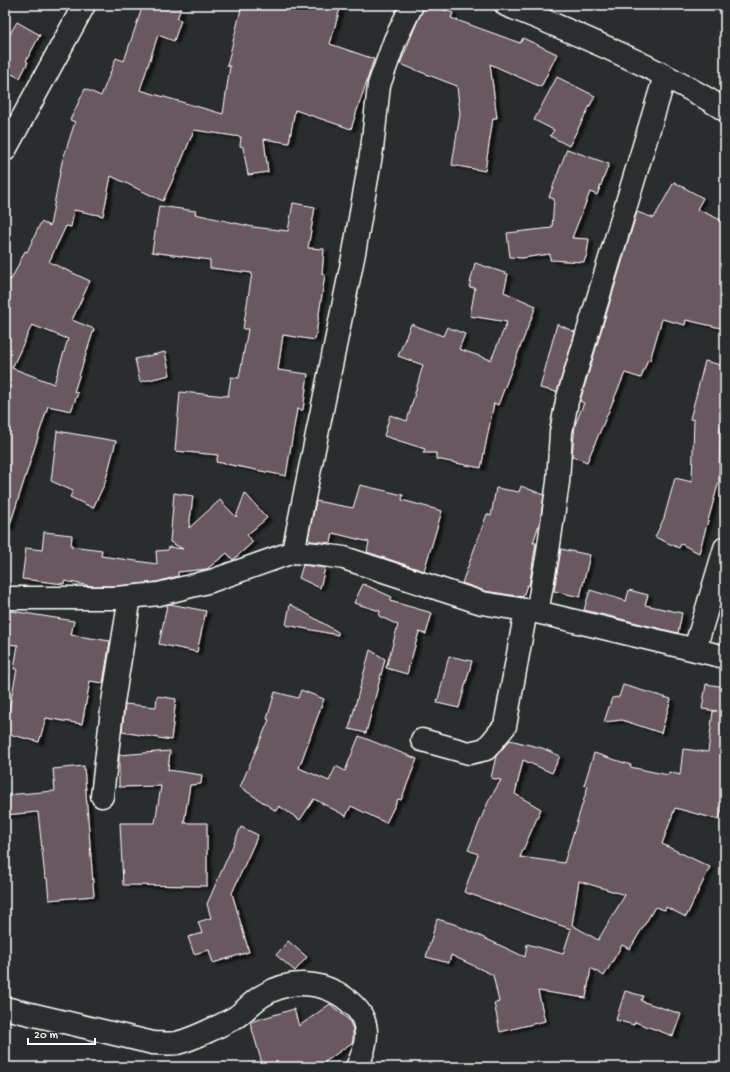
<svg xmlns="http://www.w3.org/2000/svg" width="730" height="1072" viewBox="0 0 730 1072" font-family="'Gochi Hand',sans-serif">
<defs>
<filter id="shadow"><feDropShadow dx="4.5" dy="2.5" stdDeviation="1" flood-color="#0009"/></filter>
</defs>
<rect width="100%" height="100%" fill="#2a2d2e"/>
<filter id="ink" filterUnits="userSpaceOnUse"><feTurbulence type="fractalNoise" baseFrequency=".025" numOctaves="2"/><feDisplacementMap in="SourceGraphic" scale="8" xChannelSelector="R" yChannelSelector="G"/><feConvolveMatrix kernelMatrix="1 2 1 2 8 2 1 2 1" color-interpolation-filters="sRGB"/></filter>
<g filter="url(#ink)">
<path fill="#6b5961" stroke="#fff" fill-rule="evenodd" filter="url(#shadow)" d="M 143,5 L 182,5 L 177,19 L 181,20 L 174,41 L 158,35 L 140,90 L 223,114 L 230,66 L 227,66 L 242,5 L 341,5 L 330,44 L 374,59 L 351,129 L 295,110 L 289,143 L 264,139 L 268,172 L 248,175 L 243,147 L 240,146 L 241,137 L 194,130 L 181,162 L 163,201 L 111,176 L 103,216 L 74,210 L 71,227 L 66,226 L 49,262 L 90,281 L 72,320 L 94,329 L 74,392 L 78,393 L 71,411 L 48,406 L 9,528 L 5,528 L 5,277 L 11,280 L 25,251 L 27,252 L 41,222 L 50,226 L 62,162 L 75,122 L 70,120 L 85,89 L 101,96 L 116,58 L 124,61 ZM 32,325 L 68,339 L 54,384 L 12,368 Z
M 424,5 L 432,5 L 453,13 L 451,18 L 520,43 L 523,38 L 557,54 L 541,87 L 490,64 L 497,118 L 493,118 L 485,171 L 452,165 L 460,114 L 457,86 L 400,64 Z
M 17,22 L 40,35 L 26,61 L 28,62 L 20,78 L 5,71 L 5,42 Z
M 557,77 L 595,96 L 569,146 L 550,136 L 554,130 L 534,120 Z
M 567,149 L 609,164 L 597,195 L 590,192 L 572,238 L 589,239 L 587,254 L 584,262 L 550,260 L 550,254 L 522,258 L 510,257 L 507,233 L 552,228 L 554,199 L 549,197 Z
M 674,182 L 703,198 L 697,209 L 725,222 L 725,329 L 686,320 L 685,325 L 662,319 L 650,360 L 648,359 L 641,378 L 625,373 L 587,462 L 572,456 L 575,425 L 584,403 L 580,401 L 637,212 L 654,218 Z
M 293,203 L 315,207 L 308,248 L 324,249 L 322,274 L 325,275 L 315,340 L 283,335 L 278,370 L 308,374 L 303,410 L 297,409 L 286,476 L 216,462 L 218,455 L 175,451 L 180,392 L 228,396 L 231,377 L 239,378 L 248,329 L 243,329 L 252,273 L 210,268 L 210,260 L 152,252 L 159,206 L 196,211 L 195,214 L 253,227 L 288,231 Z
M 475,263 L 508,274 L 504,292 L 536,306 L 498,405 L 494,403 L 481,468 L 436,459 L 436,453 L 423,453 L 425,449 L 384,436 L 390,415 L 407,421 L 423,365 L 398,356 L 411,324 L 443,336 L 447,327 L 465,334 L 459,349 L 491,360 L 507,322 L 470,316 L 475,288 L 469,287 Z
M 557,324 L 575,332 L 557,392 L 540,388 Z
M 165,352 L 170,375 L 140,382 L 135,359 Z
M 705,361 L 725,366 L 725,428 L 720,427 L 719,481 L 699,553 L 681,544 L 679,548 L 655,537 L 664,518 L 675,478 L 692,482 L 694,420 L 690,419 Z
M 57,431 L 116,441 L 105,483 L 93,508 L 70,497 L 73,491 L 51,481 Z
M 360,485 L 403,495 L 402,500 L 442,511 L 424,571 L 367,552 L 369,542 L 333,533 L 331,543 L 311,541 L 308,539 L 316,501 L 353,508 Z
M 521,486 L 544,495 L 540,521 L 533,543 L 536,543 L 529,586 L 527,585 L 523,597 L 485,591 L 462,583 L 487,514 L 491,516 L 496,488 L 519,492 Z
M 174,493 L 193,496 L 189,528 L 220,500 L 236,517 L 245,493 L 267,518 L 247,535 L 253,542 L 233,560 L 227,553 L 207,569 L 178,572 L 178,576 L 157,582 L 116,586 L 91,586 L 64,581 L 64,584 L 22,579 L 26,548 L 42,550 L 44,532 L 72,535 L 71,546 L 102,550 L 101,556 L 157,564 L 156,551 L 168,550 L 169,547 L 183,549 L 170,542 Z
M 561,549 L 590,555 L 580,597 L 554,591 Z
M 303,565 L 325,568 L 320,588 L 299,578 Z
M 363,584 L 392,597 L 390,601 L 432,613 L 426,634 L 419,632 L 407,674 L 386,668 L 398,625 L 379,616 L 380,611 L 354,603 Z
M 590,590 L 626,601 L 629,590 L 648,595 L 645,605 L 682,613 L 678,633 L 584,610 Z
M 170,604 L 206,611 L 197,652 L 159,644 L 167,605 Z
M 290,604 L 338,632 L 338,635 L 286,625 Z
M 5,610 L 74,621 L 71,635 L 110,641 L 103,683 L 90,681 L 82,724 L 46,718 L 39,742 L 5,733 L 5,714 L 8,715 L 17,669 L 14,669 L 18,645 L 5,644 Z
M 370,650 L 385,659 L 366,733 L 349,729 Z
M 449,656 L 472,661 L 459,708 L 437,703 Z
M 706,684 L 725,687 L 725,797 L 719,820 L 675,808 L 662,844 L 710,867 L 686,917 L 666,907 L 665,910 L 655,907 L 630,949 L 622,945 L 604,976 L 591,968 L 586,998 L 538,991 L 545,1021 L 500,1032 L 494,1003 L 499,1002 L 493,975 L 451,955 L 449,963 L 426,957 L 437,919 L 454,924 L 525,957 L 527,944 L 563,954 L 571,929 L 464,892 L 478,854 L 468,850 L 488,802 L 501,780 L 491,778 L 496,756 L 510,740 L 542,748 L 560,756 L 552,773 L 523,760 L 515,794 L 541,809 L 520,857 L 564,863 L 588,786 L 584,785 L 594,753 L 631,765 L 630,767 L 668,775 L 669,772 L 680,775 L 683,749 L 708,752 L 713,711 L 717,711 L 702,709 ZM 579,881 L 625,895 L 598,940 L 572,925 Z
M 623,685 L 671,699 L 661,733 L 622,720 L 604,722 L 612,698 L 619,697 Z
M 301,690 L 324,699 L 299,768 L 329,781 L 336,766 L 345,771 L 359,736 L 417,759 L 401,800 L 398,799 L 386,823 L 351,806 L 346,816 L 314,799 L 300,820 L 279,806 L 276,811 L 240,787 L 269,720 L 267,719 L 275,692 L 298,698 Z
M 157,696 L 176,699 L 171,740 L 122,732 L 125,704 L 156,707 Z
M 170,751 L 168,770 L 202,775 L 201,784 L 190,785 L 184,823 L 207,823 L 207,886 L 123,885 L 120,823 L 155,823 L 161,786 L 119,787 L 119,755 Z
M 84,766 L 94,896 L 49,900 L 47,878 L 45,878 L 38,812 L 5,815 L 5,795 L 55,791 L 53,769 Z
M 241,827 L 258,835 L 232,893 L 249,952 L 213,963 L 209,950 L 194,954 L 188,937 L 202,933 L 198,922 L 211,918 L 207,904 Z
M 288,941 L 307,957 L 295,971 L 276,955 Z
M 625,991 L 643,996 L 641,1001 L 681,1014 L 673,1036 L 635,1022 L 634,1025 L 616,1020 Z
M 330,1004 L 349,1020 L 353,1029 L 353,1042 L 318,1067 L 263,1067 L 250,1022 L 294,1009 L 299,1026 Z"/>
<g fill="none" stroke-linecap="round" stroke-linejoin="round">
<defs>
<path id="minor" d="M 506,5 C 552,23 596,42 640,63 C 669,78 698,92 725,110
M 293,552 L 354,253 L 372,149 L 379,85 L 395,40 L 412,5
M 5,598 L 117,598 L 159,594 L 211,581 L 293,552 L 316,554 L 344,558 L 482,603 L 537,612 L 725,657
M 537,612 L 547,558 L 558,482 L 561,432 L 567,401 L 665,76
M 695,649 L 725,548
M 422,740 L 469,753 L 486,749 L 505,726 L 526,610
M 102,796 L 113,702 L 130,597
M 5,1008 L 153,1043 C 161,1043 170,1044 177,1043 C 193,1039 222,1025 236,1017 C 245,1011 252,1002 262,996 C 292,977 329,981 354,1006 C 372,1023 367,1046 357,1067"/>
<path id="major" d="M 5,150 L 84,5"/>
</defs>
<use href="#minor" stroke="#fff" stroke-width="25"/>
<use href="#major" stroke="#fff" stroke-width="25"/>
<use href="#minor" stroke="#2a2d2e" stroke-width="22"/>
<use href="#major" stroke="#2a2d2e" stroke-width="22"/>
</g>
</g>
<rect width="730" height="1072" fill="none" stroke="#2a2d2e" stroke-width="20"/>
<rect x="10" y="10" width="710" height="1052" fill="none" stroke="#fff" stroke-width="1.5" filter="url(#ink)"/>
<path d="M28 1038v6h67v-6" fill="none" stroke="#ffffff" stroke-width="2"/>
<text x="34" y="1038" font-size="12" fill="#ffffff" stroke="#2a2d2e" stroke-width="3" paint-order="stroke">20 m</text>
</svg>
